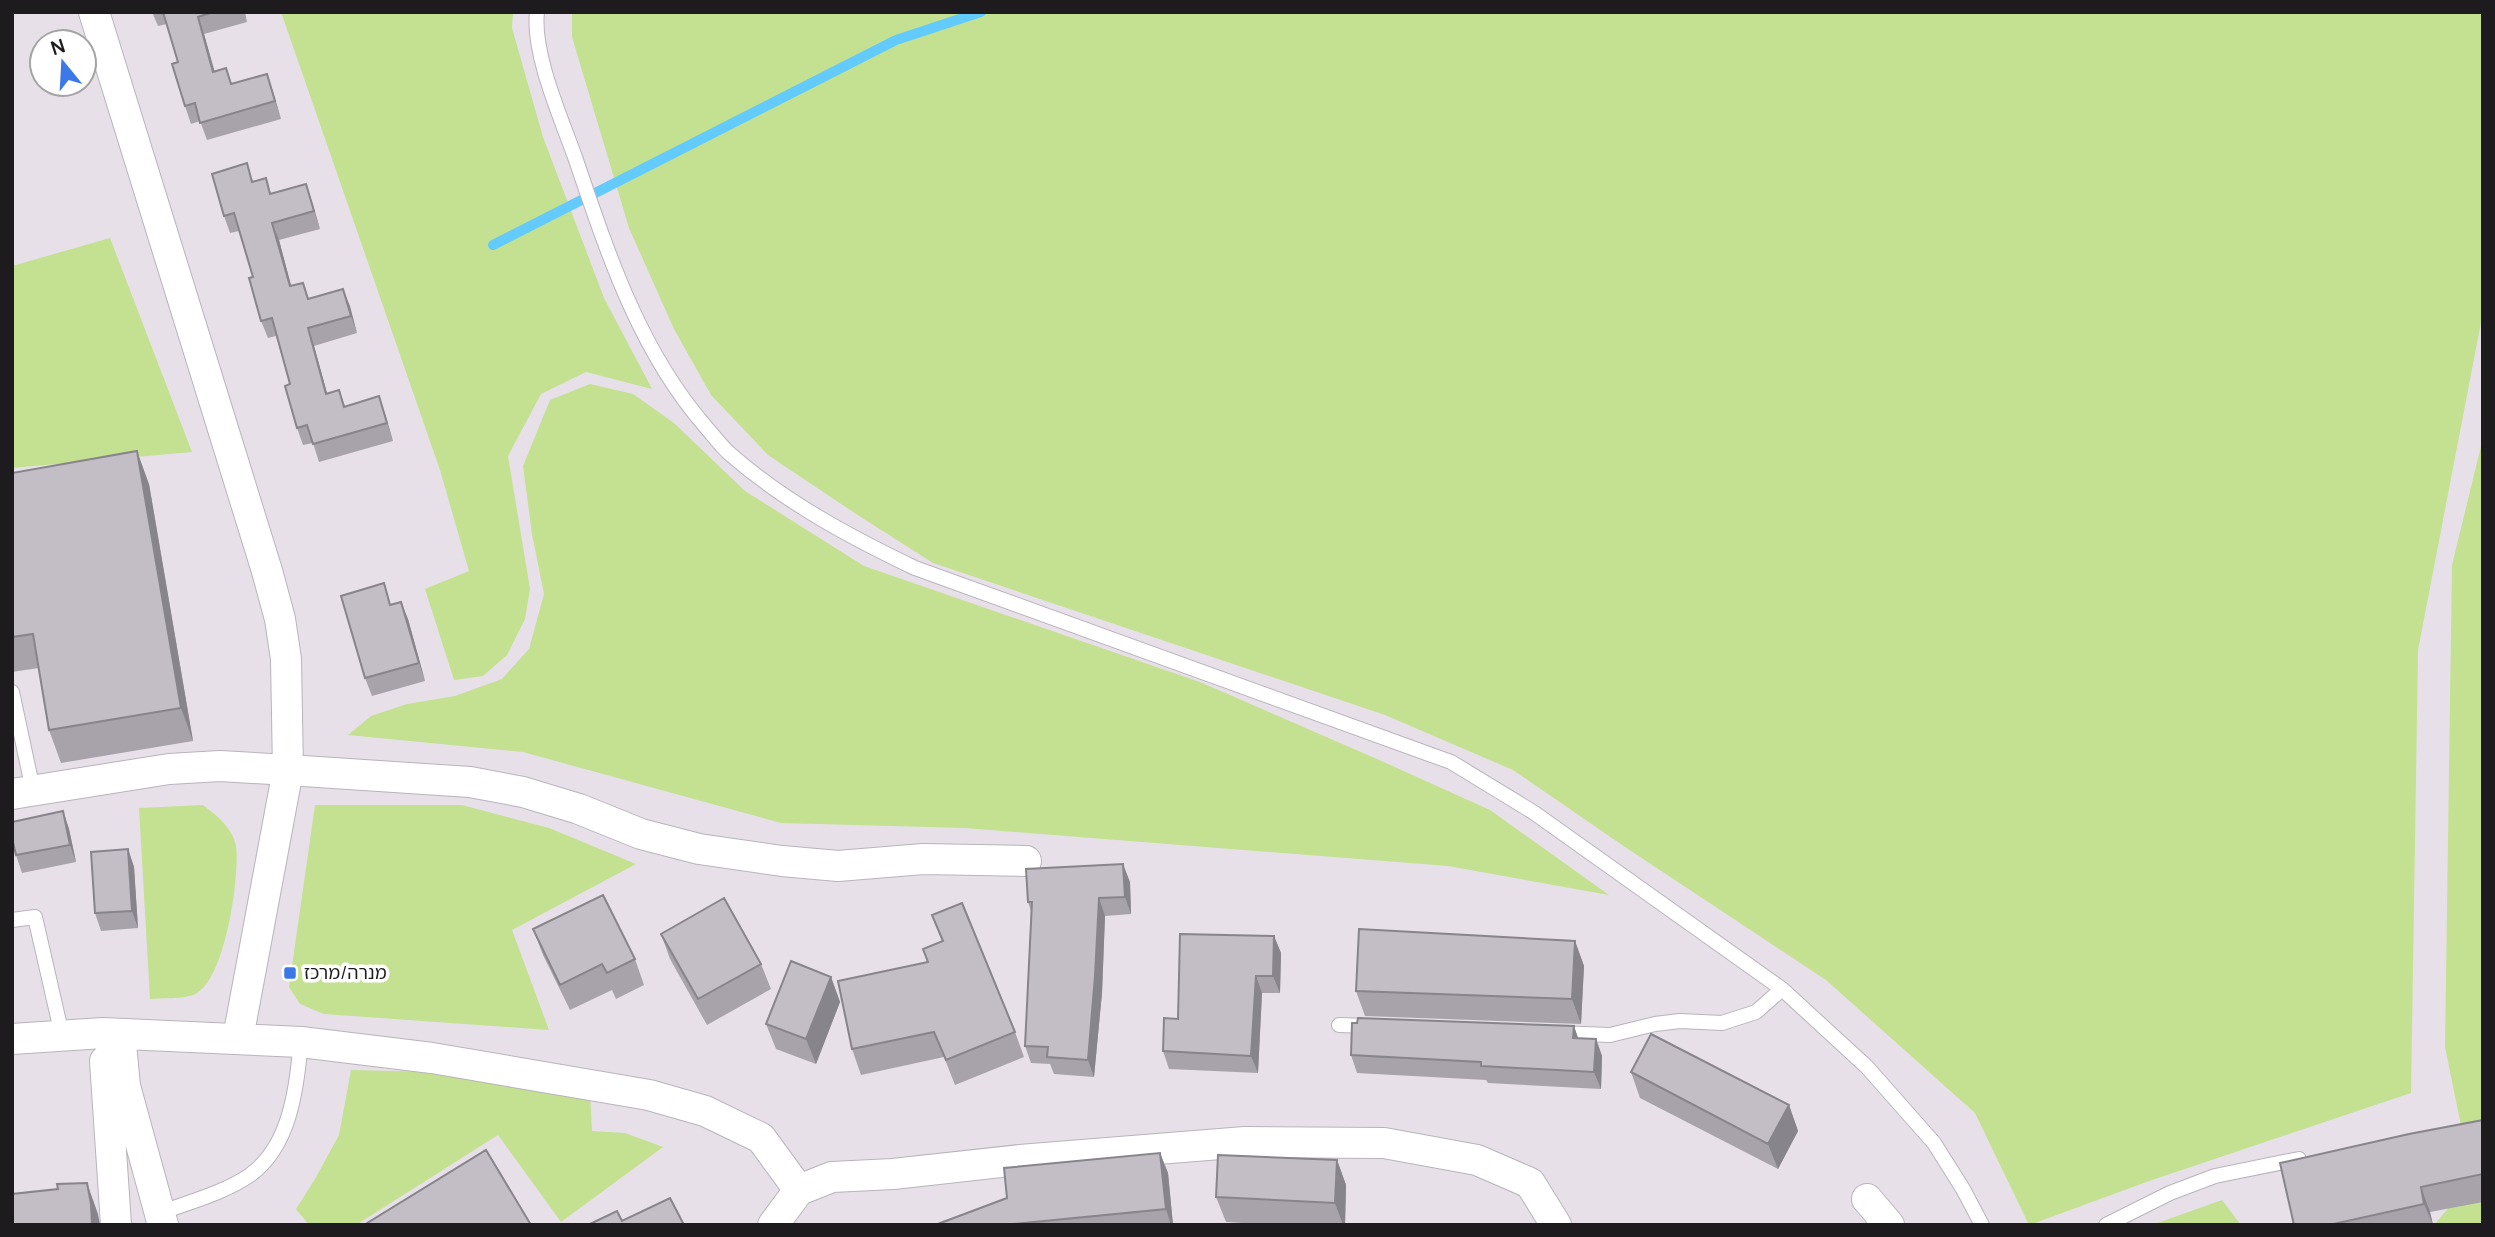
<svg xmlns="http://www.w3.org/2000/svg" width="2495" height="1237" viewBox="0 0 2495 1237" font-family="Manrope,'Noto Sans Hebrew',sans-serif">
<rect width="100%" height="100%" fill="#e7e0e9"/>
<path fill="#c3e190" d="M 281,12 L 513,12 L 512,28 L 543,137 L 604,298 L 652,389 L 586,372 L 541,394 L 508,456 L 530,589 L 525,619 L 507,655 L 483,676 L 454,680 L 425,589 L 469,571 L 440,470 Z
M 572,12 L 2483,12 L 2483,312 L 2418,650 L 2411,1093 L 2152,1180 L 2029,1225 L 1975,1113 L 1826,980 L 1622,845 L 1513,770 L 1385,715 L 933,563 L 853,512 L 768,455 L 711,395 L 674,329 L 629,228 L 572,37 Z
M 110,238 L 192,452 L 12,468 L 12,266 Z
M 590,384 L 633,394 L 674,423 L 745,491 L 864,566 L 1200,682 L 1377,759 L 1490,810 L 1609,895 L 1448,866 L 965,828 L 781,823 L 523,752 L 348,735 L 371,716 L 407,704 L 455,696 L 502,679 L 529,649 L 544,594 L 532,534 L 523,466 L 550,400 Z
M 2483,438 L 2483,1225 L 2434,1225 L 2472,1180 L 2445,1047 L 2452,565 Z
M 203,805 C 216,815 233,828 236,846 C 240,876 225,984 193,995 C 181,999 163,998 150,999 L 139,808 Z
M 315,805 L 462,805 L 549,828 L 636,864 L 512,930 L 549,1030 L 324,1014 L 300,1004 L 289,987 Z
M 351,1070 L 438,1072 L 590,1094 L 592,1131 L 625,1133 L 663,1147 L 561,1222 L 498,1135 L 356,1225 L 309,1225 L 296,1209 L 315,1179 L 339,1135 Z
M 2222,1200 L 2241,1225 L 2152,1225 Z"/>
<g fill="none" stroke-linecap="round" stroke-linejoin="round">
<path stroke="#63cbfb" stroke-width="10" d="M 493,245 L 896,40 L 981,12"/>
<defs>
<path id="service" d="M 537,12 C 532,54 562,120 576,160 C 608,254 639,350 705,426 C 713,435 721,446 730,454 C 785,502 850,537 915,568 L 1451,762 L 1533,812 L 1782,989 L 1867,1067 L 1934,1143 L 1963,1189 L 1982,1225
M 12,692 L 33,790
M 12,920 L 35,917 L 62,1035
M 1339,1025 L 1369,1026
M 1557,1033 L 1610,1035 L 1655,1024 L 1680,1021 L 1722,1023 L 1756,1012 L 1782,989
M 160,1213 C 189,1202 224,1193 250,1175 C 291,1145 296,1089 301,1042
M 2106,1225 L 2170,1193 L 2215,1176 L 2299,1159"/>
<path id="minor" d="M 94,12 L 267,571 L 280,619 L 286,659 L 288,770 L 238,1038
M 12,794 L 169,769 L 220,766 L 288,770 L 470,782 L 523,792 L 579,809 L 641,834 L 699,849 L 782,861 L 838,866 L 923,859 L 1026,861
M 120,1034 L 125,1086 L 163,1225
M 12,1039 L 103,1033 L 301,1042 L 432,1058 L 649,1095 L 705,1111 L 761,1138 L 799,1190 L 832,1177 L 893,1174 L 1020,1160 L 1245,1142 L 1384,1143 L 1477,1160 L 1530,1183 L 1556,1225
M 105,1061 L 116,1225
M 1867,1199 L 1889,1225
M 773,1225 L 799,1190"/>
</defs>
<use href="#service" stroke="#b9b3bc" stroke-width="16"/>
<use href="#minor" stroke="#b9b3bc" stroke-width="32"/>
<use href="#service" stroke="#fff" stroke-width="14"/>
<use href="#minor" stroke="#fff" stroke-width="30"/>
</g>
<path fill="#a8a3aa" d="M 152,12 L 245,12 L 247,22 L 204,34 L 215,72 L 232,84 L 273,92 L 281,119 L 207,140 L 200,121 L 191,124 L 185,106 L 178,62 L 167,24 L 158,26 Z
M 266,178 L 271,194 L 312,202 L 320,229 L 279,240 L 291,286 L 303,283 L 309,299 L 343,289 L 357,333 L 314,346 L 327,394 L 339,390 L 345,406 L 385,414 L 393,441 L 319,462 L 313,443 L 303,445 L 297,428 L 290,384 L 276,336 L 268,338 L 261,321 L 253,277 L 239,231 L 230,233 L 224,216 L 253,182 Z
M 12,473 L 149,484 L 193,741 L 61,763 L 49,730 L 39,668 L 12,672 Z
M 392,604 L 408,619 L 425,681 L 372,696 L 365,678 Z
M 63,811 L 69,829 L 76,862 L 22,873 L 16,855 Z
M 128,849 L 134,867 L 138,928 L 101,931 L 95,913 Z
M 1130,882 L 1131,914 L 1105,916 L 1102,993 L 1094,1077 L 1054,1074 L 1050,1064 L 1031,1063 L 1025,1046 L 1031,911 L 1028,902 Z
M 932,915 L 1015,1032 L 1024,1057 L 955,1085 L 944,1057 L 861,1075 L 852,1049 L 927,962 L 923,949 L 942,941 Z
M 533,929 L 635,959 L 644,985 L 616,999 L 612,990 L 570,1010 L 543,955 Z
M 661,934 L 761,964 L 771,989 L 707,1025 L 670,959 Z
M 1274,936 L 1281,953 L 1280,993 L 1262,993 L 1258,1073 L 1169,1069 L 1163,1051 L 1178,1019 Z
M 1575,941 L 1584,966 L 1581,1024 L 1365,1016 L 1356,991 Z
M 831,977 L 840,1002 L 816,1064 L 776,1049 L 766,1024 Z
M 1574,1026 L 1578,1038 L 1596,1039 L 1602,1056 L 1601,1089 L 1488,1083 L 1486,1080 L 1357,1073 L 1351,1055 Z
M 1631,1072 L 1789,1105 L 1798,1131 L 1778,1169 L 1640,1098 Z
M 2483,1120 L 2483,1202 L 2430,1212 L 2433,1225 L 2294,1225 Z
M 1160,1153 L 1168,1173 L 1173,1225 L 935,1225 Z
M 1337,1160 L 1346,1185 L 1345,1225 L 1277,1225 L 1226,1222 L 1216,1197 Z"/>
<path fill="#88848b" d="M 198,17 L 204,34 L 219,89 L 213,72 Z
M 267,74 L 273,92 L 281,119 L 275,101 Z
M 306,184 L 312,202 L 320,229 L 314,211 Z
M 272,223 L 279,240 L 296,304 L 290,286 Z
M 343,289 L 350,306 L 357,333 L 351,316 Z
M 308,328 L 314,346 L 332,411 L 326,394 Z
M 379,396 L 385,414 L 393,441 L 387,423 Z
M 137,451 L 149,484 L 193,741 L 181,708 Z
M 401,602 L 408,619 L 425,681 L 419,663 Z
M 63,811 L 69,829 L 76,862 L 70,845 Z
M 128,849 L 134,867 L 138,928 L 132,911 Z
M 1123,864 L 1130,882 L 1131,914 L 1125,897 Z
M 1099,898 L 1105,916 L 1102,993 L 1094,1077 L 1088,1060 Z
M 1274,936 L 1281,953 L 1280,993 L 1273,976 Z
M 1575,941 L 1584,966 L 1581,1024 L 1572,999 Z
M 1256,976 L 1262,993 L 1258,1073 L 1251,1056 Z
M 831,977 L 840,1002 L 816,1064 L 806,1039 Z
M 1574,1026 L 1580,1044 L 1573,1038 Z
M 1596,1039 L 1602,1056 L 1601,1089 L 1594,1072 Z
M 1789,1105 L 1798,1131 L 1778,1169 L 1768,1144 Z
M 1160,1153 L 1168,1173 L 1173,1225 L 1171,1225 L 1166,1209 Z
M 1337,1160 L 1346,1185 L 1345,1225 L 1343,1225 L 1335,1203 Z
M 87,1183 L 98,1214 L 100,1225 L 92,1225 Z
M 2421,1187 L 2430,1212 L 2433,1225 L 2424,1204 Z"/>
<path fill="#c3bdc6" stroke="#88848b" stroke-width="2" d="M 163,12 L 213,12 L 198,17 L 213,72 L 226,68 L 231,84 L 267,74 L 275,101 L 200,123 L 195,103 L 185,106 L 172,64 L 178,62 Z
M 247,163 L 252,182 L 266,178 L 270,194 L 306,184 L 314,211 L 272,223 L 290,286 L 303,283 L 308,299 L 343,289 L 351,316 L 308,328 L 326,394 L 339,390 L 344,407 L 379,396 L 387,423 L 313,444 L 307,425 L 297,428 L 285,386 L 290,384 L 272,318 L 261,321 L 249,278 L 253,277 L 234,213 L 224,216 L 212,174 Z
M 137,451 L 181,708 L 49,730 L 33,634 L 12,637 L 12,473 Z
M 384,583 L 390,605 L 401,602 L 419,663 L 365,678 L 341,596 Z
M 63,811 L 70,845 L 16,855 L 12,838 L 12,822 Z
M 128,849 L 132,911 L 95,913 L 91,852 Z
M 1123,864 L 1125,897 L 1099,898 L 1095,976 L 1088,1060 L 1047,1057 L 1048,1047 L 1025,1046 L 1032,902 L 1028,902 L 1026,869 Z
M 603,895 L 635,959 L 607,973 L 602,964 L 560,985 L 533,929 Z
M 724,898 L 761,964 L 698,999 L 661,934 Z
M 962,903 L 1015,1032 L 946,1060 L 934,1032 L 852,1049 L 838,981 L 928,962 L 923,949 L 943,941 L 932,915 Z
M 1359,929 L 1575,941 L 1572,999 L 1356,991 Z
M 1180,934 L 1274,936 L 1273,976 L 1256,976 L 1251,1056 L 1163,1051 L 1164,1018 L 1178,1019 Z
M 791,961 L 831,977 L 806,1039 L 766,1024 Z
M 1358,1018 L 1574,1026 L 1573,1038 L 1596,1039 L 1594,1072 L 1481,1066 L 1481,1062 L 1351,1055 L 1352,1023 L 1357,1023 Z
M 1651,1034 L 1789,1105 L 1768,1144 L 1631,1072 Z
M 2483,1120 L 2483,1174 L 2421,1187 L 2424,1204 L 2329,1225 L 2294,1225 L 2280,1163 L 2409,1134 Z
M 486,1150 L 531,1225 L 364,1225 Z
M 1160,1153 L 1166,1209 L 1003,1225 L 935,1225 L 1007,1198 L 1004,1168 Z
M 1218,1155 L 1337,1160 L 1335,1203 L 1216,1197 Z
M 87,1183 L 91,1204 L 92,1225 L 12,1225 L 12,1194 L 58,1189 L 57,1184 Z
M 670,1198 L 684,1225 L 590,1224 L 617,1211 L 622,1221 Z"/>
<rect fill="#3a79e7" stroke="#fff" stroke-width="2.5" x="283" y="966" width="14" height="14" rx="3.5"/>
<g text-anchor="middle" stroke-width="7" stroke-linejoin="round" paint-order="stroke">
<g font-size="18" fill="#1d1b1e" stroke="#fff" text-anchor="start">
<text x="304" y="979">מנרה/מרכז</text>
</g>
</g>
<rect width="2495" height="1237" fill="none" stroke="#1d1b1e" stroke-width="28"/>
<g transform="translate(63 63) rotate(342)"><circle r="33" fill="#ffffff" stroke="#a5a4a5" stroke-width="2"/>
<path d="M0-5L12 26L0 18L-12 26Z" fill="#3a79e7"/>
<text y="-10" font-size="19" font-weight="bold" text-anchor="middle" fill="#1d1b1e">N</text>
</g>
</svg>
